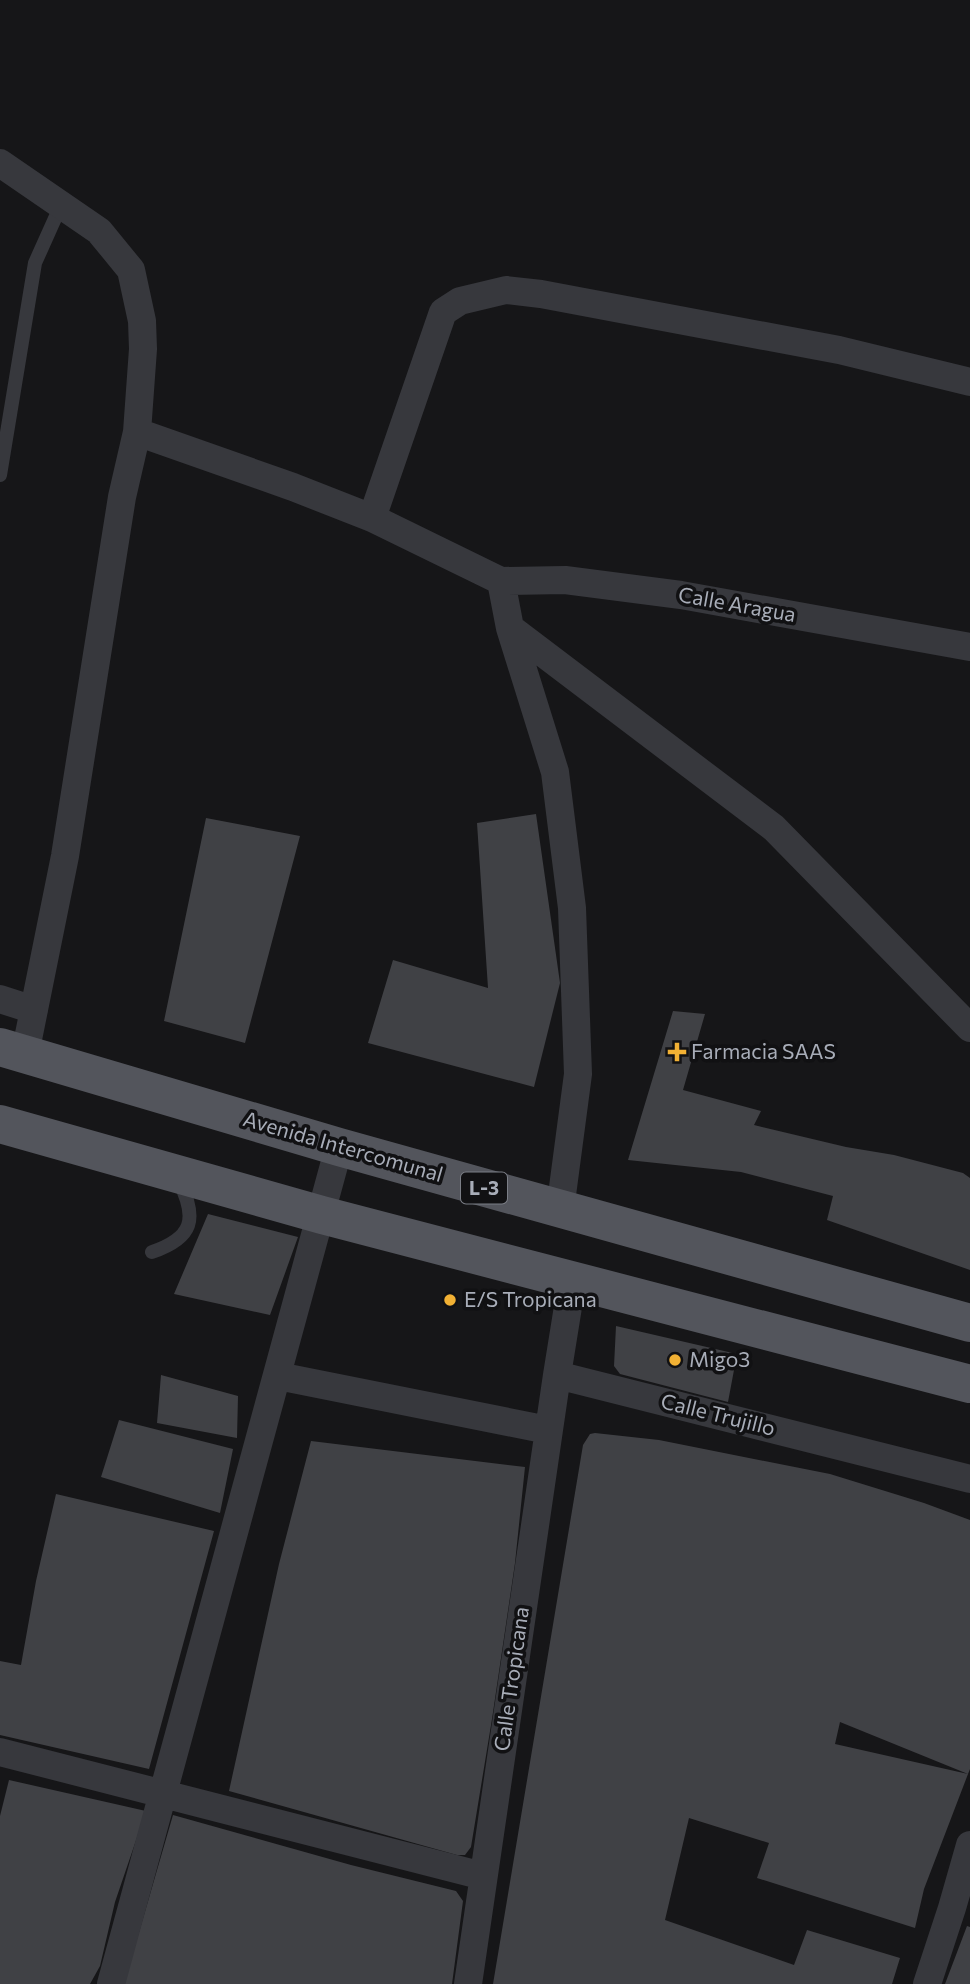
<svg xmlns="http://www.w3.org/2000/svg" width="970" height="1984" viewBox="0 0 970 1984" font-family="Commissioner,sans-serif">
<rect width="100%" height="100%" fill="#161618"/>
<path fill="#404145" d="M 536,814 L 560,983 L 534,1087 L 368,1043 L 393,960 L 488,988 L 477,823 Z
M 206,818 L 300,836 L 245,1043 L 164,1021 Z
M 673,1011 L 705,1014 L 683,1090 L 761,1111 L 754,1125 L 846,1147 L 894,1155 L 963,1173 L 970,1178 L 970,1270 L 827,1220 L 833,1196 L 741,1172 L 628,1160 Z
M 208,1214 L 298,1237 L 270,1315 L 174,1294 Z
M 616,1326 L 737,1354 L 728,1402 L 620,1374 L 614,1366 Z
M 161,1375 L 238,1396 L 237,1438 L 157,1423 Z
M 119,1420 L 233,1449 L 220,1513 L 101,1477 Z
M 595,1433 L 659,1440 L 830,1474 L 924,1503 L 970,1520 L 970,1769 L 968,1774 L 840,1722 L 835,1744 L 968,1774 L 924,1889 L 915,1928 L 757,1878 L 769,1843 L 689,1818 L 665,1920 L 794,1965 L 807,1930 L 900,1958 L 892,1984 L 493,1984 L 583,1445 L 590,1434 Z
M 311,1441 L 525,1467 L 515,1563 L 492,1719 L 471,1847 L 465,1855 L 457,1855 L 229,1791 L 279,1564 Z
M 56,1494 L 214,1531 L 149,1769 L 0,1735 L 0,1661 L 21,1665 L 36,1581 Z
M 9,1780 L 146,1811 L 115,1902 L 100,1966 L 90,1984 L 0,1984 L 0,1816 Z
M 173,1815 L 351,1865 L 456,1891 L 463,1901 L 452,1984 L 124,1984 Z
M 967,1926 L 970,1927 L 970,1984 L 945,1984 Z"/>
<g fill="none" stroke-linecap="round" stroke-linejoin="round">
<path stroke="#37383d" stroke-width="14" d="M 0,475 L 35,263 L 61,205
M 152,1252 C 193,1238 198,1219 179,1181"/>
<path stroke="#37383d" stroke-width="28" d="M 0,163 L 99,231 L 131,270 L 142,321 L 143,349 L 137,432 L 122,497 L 65,856 L 25,1054
M 137,432 L 293,487 L 372,518 L 501,581 L 510,628 L 774,828 L 970,1028
M 372,518 L 443,312 L 460,301 L 506,290 L 541,294 L 839,350 L 970,382
M 501,581 L 565,580 L 681,595 L 970,647
M 510,628 L 555,772 L 572,908 L 578,1074 L 560,1210
M 0,999 L 34,1010
M 572,1282 L 557,1375 L 970,1479
M 278,1376 L 548,1430
M 0,1752 L 483,1876
M 111,1984 L 339,1147
M 468,1984 L 557,1375
M 927,1984 L 952,1908 L 970,1845"/>
<path stroke="#53555c" stroke-width="38" d="M 0,1047 L 339,1147 L 970,1323
M 0,1124 L 322,1215 L 970,1384"/>
</g>
<g fill="#f2b134" stroke="#111113" stroke-width="2.5">
<path d="M673.5 1041.5h7v7h7v7h-7v7h-7v-7h-7v-7h7z"/>
<circle cx="450" cy="1300" r="7"/>
<circle cx="675" cy="1360" r="7"/>
</g>
<g text-anchor="middle" stroke-width="7" stroke-linejoin="round" paint-order="stroke">
<rect fill="#111113" stroke="#7b7e86" stroke-width="2" x="461" y="1172.5" width="46" height="31" rx="5"/>
<g font-size="19" font-weight="bold" fill="#a8adb8">
<text x="484" y="1195">L-3</text>
</g>
<g font-size="21" fill="#a8adb8" stroke="#111113">
<text transform="translate(737 605) rotate(10)" y="7">Calle Aragua</text>
<text transform="translate(343 1147) rotate(16)" y="7">Avenida Intercomunal</text>
<text transform="translate(718 1415) rotate(14)" y="7">Calle Trujillo</text>
<text transform="translate(512 1679) rotate(-82)" y="7">Calle Tropicana</text>
</g>
<g font-size="21" fill="#a8adb8" stroke="#111113" text-anchor="start">
<text x="691" y="1059">Farmacia SAAS</text>
<text x="464" y="1307">E/S Tropicana</text>
<text x="689" y="1367">Migo3</text>
</g>
</g>
</svg>
